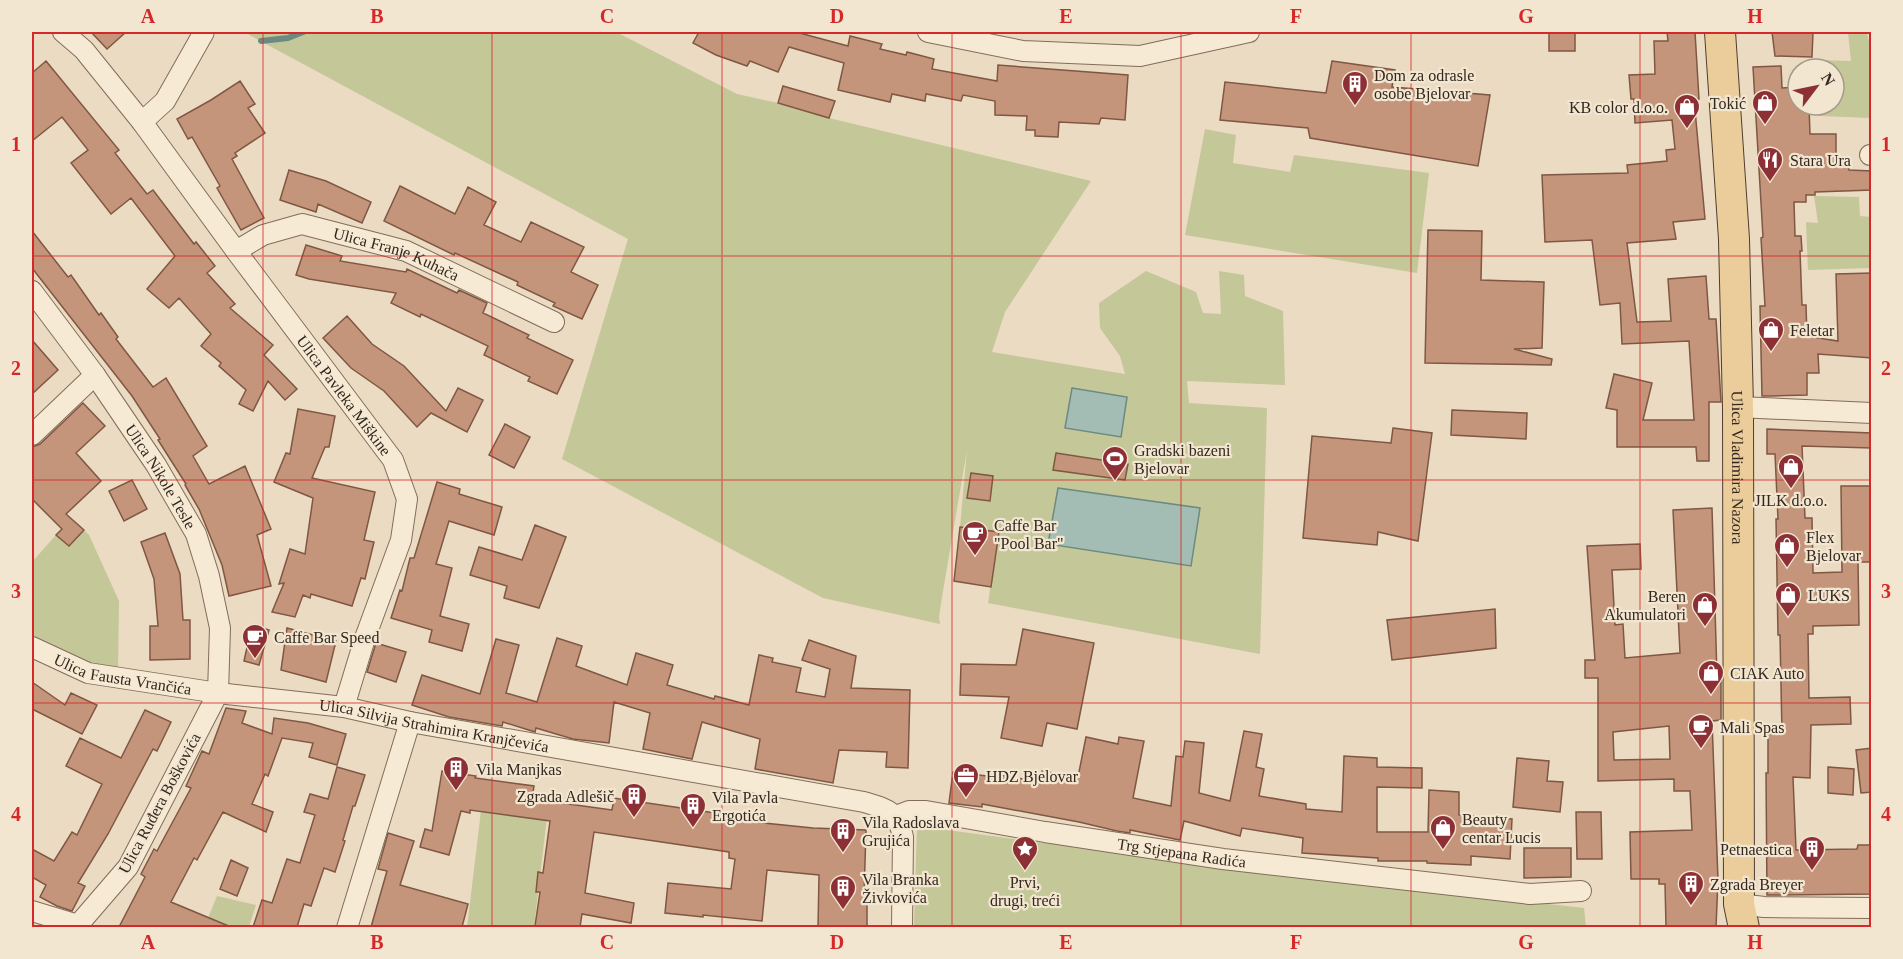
<svg xmlns="http://www.w3.org/2000/svg" width="1903" height="959" viewBox="0 0 1903 959" font-family="'Times New Roman',serif">
<rect width="100%" height="100%" fill="#eadbc2"/>
<path fill="#c4c797" d="M 244,32 L 616,32 L 737,94 L 778,103 L 829,118 L 1091,181 L 1005,312 L 992,352 L 1125,374 L 1120,356 L 1100,328 L 1099,303 L 1146,271 L 1196,292 L 1203,313 L 1221,314 L 1219,271 L 1244,275 L 1245,296 L 1283,311 L 1285,385 L 1187,381 L 1189,403 L 1267,408 L 1260,654 L 988,603 L 999,532 L 960,527 L 967,450 L 942,597 L 939,617 L 940,624 L 823,598 L 562,459 L 628,239 Z
M 1848,32 L 1867,32 L 1868,39 L 1871,40 L 1871,118 L 1821,116 L 1819,105 L 1834,105 L 1834,69 L 1815,69 L 1815,60 L 1851,61 Z
M 1205,129 L 1236,135 L 1233,163 L 1290,172 L 1294,155 L 1429,173 L 1417,273 L 1185,235 Z
M 1814,196 L 1859,197 L 1860,216 L 1871,217 L 1871,268 L 1808,270 L 1806,222 L 1818,223 Z
M 84,530 L 89,535 L 119,601 L 118,671 L 45,649 L 32,642 L 32,562 L 56,535 L 69,546 Z
M 483,794 L 492,795 L 490,813 L 529,818 L 532,797 L 549,800 L 534,927 L 467,928 Z
M 917,826 L 1241,869 L 1584,908 L 1586,927 L 914,928 Z
M 217,896 L 256,905 L 249,927 L 238,925 L 236,927 L 204,928 Z"/>
<path fill="#a4bdb4" stroke="#6c8a81" stroke-width="1.5" d="M 1072,388 L 1127,397 L 1121,437 L 1065,428 Z
M 1058,488 L 1200,508 L 1191,566 L 1048,544 Z"/>
<g fill="none" stroke-linecap="round" stroke-linejoin="round">
<path stroke="#6c8a81" stroke-width="6" d="M 261,41 L 288,38 L 303,32"/>
</g>
<path fill="#c5957b" stroke="#7f5743" stroke-width="1.5" fill-rule="evenodd" d="M 91,32 L 126,32 L 107,49 Z
M 699,32 L 796,32 L 848,46 L 850,36 L 882,44 L 880,49 L 906,55 L 907,52 L 934,59 L 932,69 L 997,81 L 998,65 L 1128,75 L 1125,120 L 1101,118 L 1099,124 L 1059,122 L 1058,137 L 1035,136 L 1035,130 L 1026,130 L 1027,116 L 995,115 L 995,101 L 963,95 L 961,101 L 926,94 L 925,101 L 892,94 L 890,102 L 838,90 L 844,63 L 789,47 L 778,72 L 750,61 L 747,66 L 716,55 L 693,43 Z
M 1549,32 L 1575,32 L 1575,51 L 1549,51 Z
M 1667,32 L 1695,32 L 1699,99 L 1694,99 L 1705,219 L 1673,222 L 1676,239 L 1627,243 L 1637,322 L 1671,321 L 1668,279 L 1706,276 L 1709,319 L 1716,319 L 1721,402 L 1709,402 L 1709,461 L 1697,461 L 1696,447 L 1617,447 L 1617,410 L 1606,408 L 1614,374 L 1652,383 L 1643,420 L 1694,420 L 1689,341 L 1622,344 L 1620,303 L 1600,305 L 1592,240 L 1545,242 L 1542,175 L 1628,173 L 1627,165 L 1667,161 L 1666,150 L 1675,149 L 1672,120 L 1635,123 L 1634,99 L 1631,99 L 1629,75 L 1655,74 L 1654,41 L 1668,41 Z
M 1772,32 L 1813,32 L 1812,57 L 1775,56 Z
M 46,61 L 119,150 L 115,153 L 147,194 L 153,190 L 194,244 L 196,242 L 215,266 L 207,273 L 235,304 L 230,308 L 273,345 L 264,355 L 297,389 L 285,400 L 268,381 L 253,411 L 239,404 L 246,390 L 219,366 L 221,363 L 201,346 L 211,334 L 179,298 L 169,308 L 147,289 L 175,256 L 131,198 L 111,214 L 71,163 L 88,150 L 62,117 L 32,141 L 32,73 Z
M 1332,61 L 1395,70 L 1392,87 L 1490,95 L 1478,166 L 1310,138 L 1308,128 L 1220,120 L 1225,82 L 1326,93 Z
M 1781,66 L 1782,88 L 1798,87 L 1798,105 L 1809,107 L 1810,134 L 1836,134 L 1836,162 L 1848,162 L 1849,170 L 1872,171 L 1872,190 L 1815,192 L 1815,195 L 1806,195 L 1806,202 L 1794,202 L 1795,236 L 1801,236 L 1802,251 L 1800,251 L 1802,305 L 1806,305 L 1807,336 L 1838,341 L 1836,274 L 1872,273 L 1872,358 L 1818,354 L 1819,373 L 1807,373 L 1807,395 L 1772,396 L 1762,396 L 1760,306 L 1765,306 L 1761,238 L 1763,237 L 1753,67 Z
M 240,81 L 255,104 L 248,108 L 265,133 L 235,153 L 237,156 L 232,159 L 264,218 L 241,230 L 217,188 L 220,186 L 192,137 L 188,139 L 177,119 L 211,100 Z
M 783,86 L 835,101 L 829,118 L 778,103 Z
M 289,170 L 326,181 L 371,202 L 362,223 L 318,204 L 316,212 L 280,200 Z
M 400,186 L 455,214 L 468,187 L 496,202 L 484,225 L 521,242 L 531,222 L 584,247 L 571,272 L 598,285 L 582,319 L 553,306 L 555,303 L 517,285 L 518,282 L 455,253 L 454,255 L 384,221 Z
M 1428,230 L 1482,231 L 1481,280 L 1544,282 L 1542,348 L 1514,349 L 1552,359 L 1551,365 L 1425,363 Z
M 32,231 L 68,277 L 71,275 L 99,315 L 101,313 L 118,337 L 116,339 L 153,387 L 166,378 L 207,446 L 193,456 L 209,484 L 245,466 L 271,529 L 257,535 L 271,586 L 229,596 L 222,565 L 199,509 L 185,485 L 186,484 L 158,440 L 160,439 L 132,396 L 32,268 Z
M 306,245 L 342,256 L 340,261 L 406,272 L 407,269 L 457,293 L 459,290 L 487,303 L 483,313 L 529,335 L 527,338 L 573,360 L 557,394 L 528,381 L 530,377 L 484,355 L 488,346 L 421,314 L 420,317 L 391,303 L 396,293 L 309,279 L 296,275 Z
M 347,316 L 372,344 L 404,366 L 446,411 L 458,388 L 483,400 L 467,432 L 431,413 L 417,427 L 384,391 L 351,368 L 323,338 Z
M 32,340 L 58,370 L 32,394 Z
M 83,403 L 105,426 L 76,453 L 101,481 L 66,514 L 84,530 L 69,546 L 56,535 L 62,529 L 32,499 L 32,447 L 40,444 Z
M 298,409 L 335,416 L 329,447 L 325,447 L 312,478 L 375,492 L 364,540 L 374,542 L 365,579 L 361,578 L 352,606 L 311,594 L 310,598 L 303,595 L 295,617 L 272,612 L 284,583 L 279,584 L 290,549 L 305,554 L 313,498 L 274,482 L 286,453 L 290,454 Z
M 1452,410 L 1527,413 L 1526,439 L 1451,435 Z
M 505,424 L 530,437 L 514,468 L 489,455 Z
M 1393,428 L 1432,433 L 1418,541 L 1378,532 L 1377,545 L 1303,538 L 1312,436 L 1391,443 Z
M 1767,429 L 1872,433 L 1872,448 L 1802,446 L 1805,518 L 1812,518 L 1813,573 L 1842,572 L 1841,486 L 1872,486 L 1872,562 L 1858,562 L 1859,625 L 1813,626 L 1813,634 L 1808,634 L 1809,698 L 1850,697 L 1851,724 L 1811,725 L 1810,778 L 1793,777 L 1796,850 L 1857,849 L 1858,845 L 1872,845 L 1872,894 L 1767,895 L 1766,773 L 1768,773 L 1768,734 L 1782,734 L 1780,635 L 1778,635 L 1776,519 L 1778,519 L 1775,454 L 1767,454 Z
M 1056,453 L 1128,464 L 1125,480 L 1053,470 Z
M 971,473 L 993,476 L 990,501 L 967,498 Z
M 132,480 L 147,509 L 124,521 L 109,491 Z
M 437,482 L 460,489 L 459,494 L 502,507 L 494,535 L 449,521 L 436,564 L 452,568 L 440,616 L 469,624 L 462,651 L 429,642 L 432,630 L 391,618 L 400,590 L 402,591 L 410,558 L 414,558 Z
M 1712,508 L 1717,676 L 1721,676 L 1721,720 L 1712,721 L 1718,880 L 1716,927 L 1666,927 L 1665,884 L 1659,884 L 1659,879 L 1631,879 L 1630,832 L 1692,830 L 1690,791 L 1674,791 L 1674,779 L 1598,781 L 1598,678 L 1585,678 L 1585,660 L 1595,660 L 1587,546 L 1640,544 L 1641,569 L 1612,570 L 1615,625 L 1623,624 L 1625,658 L 1680,653 L 1673,510 ZM 1669,726 L 1670,759 L 1614,760 L 1613,732 Z
M 535,525 L 566,537 L 539,608 L 504,598 L 507,586 L 470,575 L 479,547 L 522,560 Z
M 960,527 L 999,532 L 991,587 L 954,581 Z
M 165,533 L 180,574 L 183,620 L 190,620 L 190,659 L 150,660 L 150,626 L 158,626 L 154,579 L 141,542 Z
M 1495,609 L 1496,648 L 1392,660 L 1387,620 Z
M 252,625 L 269,630 L 259,665 L 244,661 Z
M 287,628 L 336,641 L 326,682 L 281,670 Z
M 1023,629 L 1094,643 L 1077,729 L 1047,723 L 1042,746 L 1001,738 L 1009,697 L 960,695 L 961,664 L 1016,665 Z
M 557,638 L 582,646 L 576,666 L 627,685 L 636,653 L 673,665 L 667,685 L 714,699 L 715,696 L 749,705 L 759,655 L 773,658 L 772,662 L 801,668 L 796,692 L 825,697 L 830,669 L 802,660 L 809,640 L 856,656 L 851,688 L 910,690 L 908,768 L 886,767 L 887,752 L 839,750 L 833,783 L 755,769 L 760,739 L 702,722 L 692,759 L 643,749 L 650,713 L 614,702 L 609,743 L 573,739 L 536,728 L 535,732 L 503,722 L 502,726 L 449,717 L 412,705 L 422,675 L 480,694 L 496,639 L 519,645 L 506,693 L 537,702 Z
M 376,643 L 406,652 L 396,682 L 367,672 Z
M 32,682 L 65,705 L 71,693 L 97,705 L 82,734 L 32,709 Z
M 226,708 L 246,711 L 242,723 L 272,734 L 274,718 L 308,723 L 346,734 L 337,765 L 309,757 L 313,743 L 282,738 L 268,776 L 265,774 L 252,804 L 273,812 L 266,832 L 223,812 L 197,860 L 194,858 L 171,902 L 231,927 L 119,927 L 145,877 L 141,874 L 154,849 L 157,851 L 191,788 L 186,786 L 202,751 L 209,754 Z
M 145,710 L 171,722 L 157,751 L 153,749 L 108,834 L 78,883 L 85,886 L 72,911 L 57,906 L 40,897 L 46,885 L 32,877 L 32,849 L 54,861 L 72,832 L 77,835 L 102,784 L 66,766 L 80,738 L 121,758 Z
M 1244,731 L 1262,734 L 1256,767 L 1264,769 L 1259,796 L 1306,804 L 1306,809 L 1342,812 L 1344,756 L 1377,758 L 1377,767 L 1422,768 L 1422,788 L 1377,787 L 1377,832 L 1428,832 L 1429,790 L 1459,792 L 1459,815 L 1512,819 L 1510,859 L 1471,856 L 1471,865 L 1427,863 L 1427,861 L 1378,861 L 1378,858 L 1302,853 L 1303,838 L 1242,828 L 1240,836 L 1184,821 L 1180,840 L 1130,830 L 1130,833 L 1117,831 L 1079,822 L 982,804 L 982,807 L 949,803 L 953,772 L 987,776 L 988,773 L 1041,782 L 1042,771 L 1078,777 L 1086,737 L 1118,744 L 1119,737 L 1144,741 L 1133,798 L 1171,806 L 1176,756 L 1183,757 L 1185,741 L 1204,743 L 1199,793 L 1230,801 Z
M 1872,748 L 1872,792 L 1861,793 L 1856,750 Z
M 1517,758 L 1549,761 L 1547,781 L 1563,782 L 1560,812 L 1513,807 Z
M 337,767 L 365,775 L 355,806 L 353,806 L 343,840 L 345,841 L 335,872 L 324,868 L 311,906 L 304,904 L 297,927 L 253,927 L 262,900 L 272,903 L 287,859 L 300,863 L 315,815 L 304,812 L 310,794 L 328,799 Z
M 1828,767 L 1854,769 L 1853,795 L 1828,793 Z
M 442,771 L 476,776 L 475,778 L 534,786 L 532,799 L 612,810 L 614,798 L 742,817 L 742,819 L 764,822 L 764,823 L 813,828 L 866,830 L 864,895 L 867,895 L 867,927 L 818,927 L 819,875 L 767,870 L 762,921 L 703,915 L 703,917 L 665,913 L 668,883 L 731,889 L 735,859 L 729,858 L 729,852 L 594,832 L 585,893 L 634,903 L 631,923 L 582,914 L 580,927 L 535,926 L 540,892 L 536,892 L 538,872 L 543,873 L 550,821 L 470,810 L 470,813 L 461,811 L 449,855 L 420,847 L 425,829 L 432,831 Z
M 1576,812 L 1601,812 L 1602,859 L 1577,859 Z
M 388,833 L 414,841 L 400,885 L 468,904 L 462,927 L 371,927 L 387,871 L 378,869 Z
M 1524,848 L 1571,848 L 1571,877 L 1524,878 Z
M 231,860 L 248,868 L 237,896 L 220,889 Z"/>
<g fill="none" stroke-linecap="round" stroke-linejoin="round">
<defs>
<g id="minor">
<path id="s1" d="M 63,32 L 84,50 L 142,122 L 236,251 L 393,460 L 407,499 L 401,540 L 365,638 L 344,707"/>
<path d="M 928,32 L 1023,51 L 1140,56 L 1249,32"/>
<path d="M 142,122 L 165,101 L 204,32"/>
<path d="M 1870,155 L 1872,155"/>
<path id="s2" d="M 236,251 L 263,235 L 302,224 L 406,251 L 554,322"/>
<path id="s3" d="M 32,291 L 95,375 L 156,465 L 196,534 L 209,576 L 220,628 L 218,693 L 128,867 L 78,925 L 32,911"/>
<path d="M 1738,407 L 1872,413"/>
<path d="M 32,435 L 95,375"/>
<path id="s4" d="M 32,647 L 88,673 L 218,693 L 344,707 L 410,722 L 864,802 C 887,809 898,811 903,837 L 902,928"/>
<path id="s5" d="M 896,816 L 909,811 L 926,811 L 1045,832 L 1223,859 L 1530,894 L 1581,891"/>
<path d="M 1739,904 L 1764,907 L 1872,908"/>
<path d="M 347,928 L 410,722"/>
</g>
<g id="primary">
<path id="s6" d="M 1720,32 L 1734,239 L 1738,407 L 1739,904 L 1744,928"/>
</g>
</defs>
<use href="#minor" stroke="#826d5b" stroke-width="22"/>
<use href="#primary" stroke="#503c2f" stroke-width="32"/>
<use href="#minor" stroke="#f6ead4" stroke-width="20"/>
<use href="#primary" stroke="#ebcd9c" stroke-width="30"/>
</g>
<path fill="none" stroke="#d62828" stroke-width="1.5" stroke-opacity="0.55" d="M 263,32 L 263,928M 492,32 L 492,928M 722,32 L 722,928M 952,32 L 952,928M 1181,32 L 1181,928M 1411,32 L 1411,928M 1640,32 L 1640,928M 32,256 L 1872,256M 32,480 L 1872,480M 32,703 L 1872,703"/>
<defs>
<symbol id="building-pin" viewBox="-11 -11 22 30"><path d="M0 17L-7.5 6A9.5 9.5 0 1 1 7.5 6Z" fill="#8c3036" stroke="#f2e6d1"/><path d="M-4-6H4V6H1V3H-1V6H-4ZM-2.5-4.3h1.7v1.8h-1.7ZM.8-4.3h1.7v1.8H.8ZM-2.5-1h1.7V.8h-1.7ZM.8-1h1.7V.8H.8Z" fill="#fff"/></symbol>
<symbol id="shop-pin" viewBox="-11 -11 22 30"><path d="M0 17L-7.5 6A9.5 9.5 0 1 1 7.5 6Z" fill="#8c3036" stroke="#f2e6d1"/><path d="M-5-2.5h2.3a2.7 3.5 0 0 1 5.4 0H5L5.5 6h-11ZM-1.5-2.5h3a1.5 2.3 0 0 0-3 0Z" fill="#fff"/></symbol>
<symbol id="restaurant-pin" viewBox="-11 -11 22 30"><path d="M0 17L-7.5 6A9.5 9.5 0 1 1 7.5 6Z" fill="#8c3036" stroke="#f2e6d1"/><path d="M-5-6h1v4h1v-4h1v4h1v-4h1v5L-1.5 .5V6h-2V.5L-5-1ZM5-6V6H3V1.5H1.5Q1.5-4 5-6Z" fill="#fff"/></symbol>
<symbol id="stadium-pin" viewBox="-11 -11 22 30"><path d="M0 17L-7.5 6A9.5 9.5 0 1 1 7.5 6Z" fill="#8c3036" stroke="#f2e6d1"/><path d="M0-5a6.5 5 0 1 0 0 10a6.5 5 0 1 0 0-10ZM-3.5-1.8h7v3.6h-7Z" fill="#fff"/></symbol>
<symbol id="cafe-pin" viewBox="-11 -11 22 30"><path d="M0 17L-7.5 6A9.5 9.5 0 1 1 7.5 6Z" fill="#8c3036" stroke="#f2e6d1"/><path d="M-5.5-4.5H6V0H3Q3 3.5 0 3.5H-2.5Q-5.5 3.5-5.5 0ZM3-3.2v2h1.7v-2ZM-6 4.5H4V6H-6Z" fill="#fff"/></symbol>
<symbol id="office-pin" viewBox="-11 -11 22 30"><path d="M0 17L-7.5 6A9.5 9.5 0 1 1 7.5 6Z" fill="#8c3036" stroke="#f2e6d1"/><path d="M-6-3h4V-5.5h4V-3h4V5H-6ZM-1-4.5V-3h2v-1.5ZM-6 0V1H6V0Z" fill="#fff"/></symbol>
<symbol id="sight-pin" viewBox="-11 -11 22 30"><path d="M0 17L-7.5 6A9.5 9.5 0 1 1 7.5 6Z" fill="#8c3036" stroke="#f2e6d1"/><path d="M0-6L1.8-2.2L6-1.7L2.9 1.2L3.7 5.4L0 3.3L-3.7 5.4L-2.9 1.2L-6-1.7L-1.8-2.2Z" fill="#fff"/></symbol>
</defs>
<g fill-rule="evenodd">
<use href="#building-pin" x="1340" y="69" width="30" height="40"/>
<use href="#shop-pin" x="1750" y="88" width="30" height="40"/>
<use href="#shop-pin" x="1672" y="92" width="30" height="40"/>
<use href="#restaurant-pin" x="1755" y="145" width="30" height="40"/>
<use href="#shop-pin" x="1756" y="315" width="30" height="40"/>
<use href="#stadium-pin" x="1100" y="444" width="30" height="40"/>
<use href="#shop-pin" x="1776" y="452" width="30" height="40"/>
<use href="#cafe-pin" x="960" y="519" width="30" height="40"/>
<use href="#shop-pin" x="1772" y="531" width="30" height="40"/>
<use href="#shop-pin" x="1773" y="580" width="30" height="40"/>
<use href="#shop-pin" x="1690" y="590" width="30" height="40"/>
<use href="#cafe-pin" x="240" y="622" width="30" height="40"/>
<use href="#shop-pin" x="1696" y="658" width="30" height="40"/>
<use href="#cafe-pin" x="1686" y="712" width="30" height="40"/>
<use href="#building-pin" x="441" y="754" width="30" height="40"/>
<use href="#office-pin" x="951" y="761" width="30" height="40"/>
<use href="#building-pin" x="619" y="781" width="30" height="40"/>
<use href="#building-pin" x="678" y="791" width="30" height="40"/>
<use href="#shop-pin" x="1428" y="813" width="30" height="40"/>
<use href="#building-pin" x="828" y="816" width="30" height="40"/>
<use href="#sight-pin" x="1010" y="834" width="30" height="40"/>
<use href="#building-pin" x="1797" y="834" width="30" height="40"/>
<use href="#building-pin" x="1676" y="869" width="30" height="40"/>
<use href="#building-pin" x="828" y="873" width="30" height="40"/>
</g>
<g text-anchor="middle" stroke-width="4.5" stroke-linejoin="round" paint-order="stroke">
<g font-size="16" fill="#33271e" stroke="#f2e6d1" text-anchor="start">
<text x="1374" y="81">Dom za odrasle<tspan x="1374" dy="18">osobe Bjelovar</tspan></text>
<text x="1746" y="109" text-anchor="end">Tokić</text>
<text x="1668" y="113" text-anchor="end">KB color d.o.o.</text>
<text x="1790" y="166">Stara Ura</text>
<text x="1790" y="336">Feletar</text>
<text x="1134" y="456">Gradski bazeni<tspan x="1134" dy="18">Bjelovar</tspan></text>
<text x="1791" y="506" text-anchor="middle">JILK d.o.o.</text>
<text x="994" y="531">Caffe Bar<tspan x="994" dy="18">"Pool Bar"</tspan></text>
<text x="1806" y="543">Flex<tspan x="1806" dy="18">Bjelovar</tspan></text>
<text x="1808" y="601">LUKS</text>
<text x="1686" y="602" text-anchor="end">Beren<tspan x="1686" dy="18">Akumulatori</tspan></text>
<text x="274" y="643">Caffe Bar Speed</text>
<text x="1730" y="679">CIAK Auto</text>
<text x="1720" y="733">Mali Spas</text>
<text x="476" y="775">Vila Manjkas</text>
<text x="986" y="782">HDZ Bjelovar</text>
<text x="614" y="802" text-anchor="end">Zgrada Adlešič</text>
<text x="712" y="803">Vila Pavla<tspan x="712" dy="18">Ergotića</tspan></text>
<text x="1462" y="825">Beauty<tspan x="1462" dy="18">centar Lucis</tspan></text>
<text x="862" y="828">Vila Radoslava<tspan x="862" dy="18">Grujića</tspan></text>
<text x="1792" y="855" text-anchor="end">Petnaestica</text>
<text x="862" y="885">Vila Branka<tspan x="862" dy="18">Živkovića</tspan></text>
<text x="1025" y="888" text-anchor="middle">Prvi,<tspan x="1025" dy="18">drugi, treći</tspan></text>
<text x="1710" y="890">Zgrada Breyer</text>
</g>
<g font-size="16" fill="#33271e" stroke="#f2e6d1">
<text dy="6" stroke="none"><textPath href="#s2" startOffset="171">Ulica Franje Kuhača</textPath></text>
<text dy="6" stroke="none"><textPath href="#s1" startOffset="460">Ulica Pavleka Miškine</textPath></text>
<text dy="6" stroke="none"><textPath href="#s6" startOffset="436">Ulica Vladimira Nazora</textPath></text>
<text dy="6" stroke="none"><textPath href="#s3" startOffset="226">Ulica Nikole Tesle</textPath></text>
<text dy="6" stroke="none"><textPath href="#s4" startOffset="96">Ulica Fausta Vrančića</textPath></text>
<text dy="6" stroke="none"><textPath href="#s4" startOffset="412">Ulica Silvija Strahimira Kranjčevića</textPath></text>
<text transform="translate(159 803) rotate(-62)" y="6">Ulica Ruđera Boškovića</text>
<text dy="6" stroke="none"><textPath href="#s5" startOffset="290">Trg Stjepana Radića</textPath></text>
</g>
</g>
<rect width="1903" height="959" fill="none" stroke="#f2e6d1" stroke-width="66"/>
<g transform="translate(1816 87) rotate(58)"><circle r="28" fill="#f2e6d1" stroke="#a69a89" stroke-width="1.5"/>
<path d="M0-4.5L10 22L0 15L-10 22Z" fill="#8c3036"/>
<text y="-9" font-size="16" font-weight="bold" text-anchor="middle" fill="#33271e">N</text>
</g>
<rect x="33" y="33" width="1837" height="893" fill="none" stroke="#d62828" stroke-width="2"/>
<g font-size="20" text-anchor="middle" font-weight="bold" fill="#d62828">
<text x="148" y="23">A</text>
<text x="377" y="23">B</text>
<text x="607" y="23">C</text>
<text x="837" y="23">D</text>
<text x="1066" y="23">E</text>
<text x="1296" y="23">F</text>
<text x="1526" y="23">G</text>
<text x="1755" y="23">H</text>
<text x="16" y="151">1</text>
<text x="1886" y="151">1</text>
<text x="16" y="375">2</text>
<text x="1886" y="375">2</text>
<text x="16" y="598">3</text>
<text x="1886" y="598">3</text>
<text x="16" y="821">4</text>
<text x="1886" y="821">4</text>
<text x="148" y="949">A</text>
<text x="377" y="949">B</text>
<text x="607" y="949">C</text>
<text x="837" y="949">D</text>
<text x="1066" y="949">E</text>
<text x="1296" y="949">F</text>
<text x="1526" y="949">G</text>
<text x="1755" y="949">H</text>
</g>
</svg>
